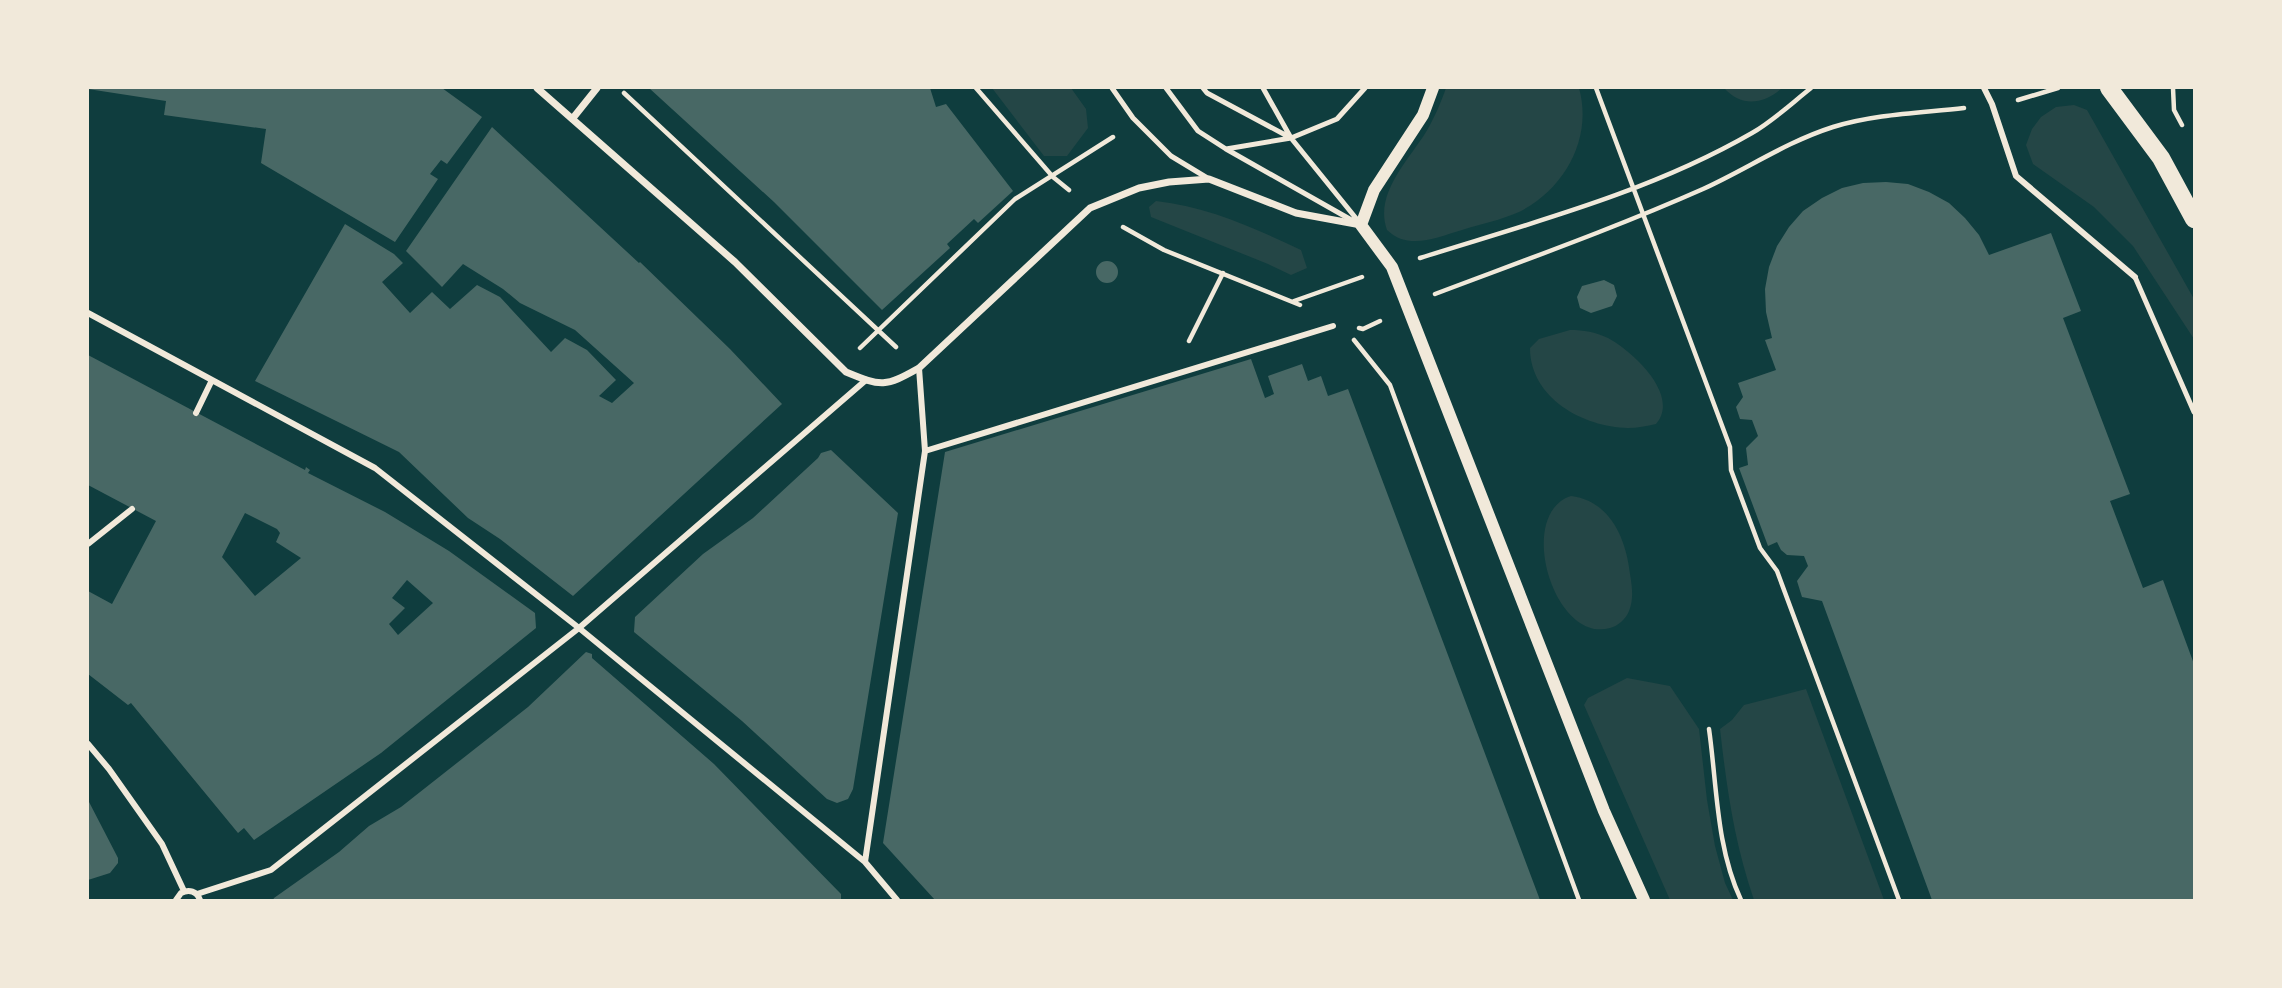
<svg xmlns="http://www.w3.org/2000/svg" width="2282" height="988" viewBox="0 0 2282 988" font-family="Commissioner,sans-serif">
<rect width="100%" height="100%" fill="#0f3d3e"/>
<path fill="#244646" d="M 992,88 L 1071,88 L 1086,109 L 1088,128 L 1067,156 L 1044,156 Z
M 1446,88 L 1579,88 C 1593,138 1565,189 1519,212 C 1501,220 1481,224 1462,230 C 1437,237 1409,251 1387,230 C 1374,194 1408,161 1426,132 C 1434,119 1441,102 1446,88 Z
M 1724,88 L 1782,88 C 1764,104 1742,108 1724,88 Z
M 2074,105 L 2087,110 L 2194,299 L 2194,339 L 2133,246 L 2094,207 L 2033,164 L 2026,145 L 2032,129 L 2041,117 L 2056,107 Z
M 1156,201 C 1209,207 1254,228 1301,250 L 1307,268 L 1291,275 L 1268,264 L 1151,217 L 1149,207 Z
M 1570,330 C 1584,330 1595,332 1608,338 C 1632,351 1681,395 1656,424 C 1647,426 1637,428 1628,428 C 1583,427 1530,398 1530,348 L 1539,339 Z
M 1571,496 C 1610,501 1626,538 1630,574 C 1632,586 1634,599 1629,611 C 1626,619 1618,626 1610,628 C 1554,644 1515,514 1571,496 Z
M 1627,678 L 1670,686 L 1699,729 L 1707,800 L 1715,846 L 1725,883 L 1733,900 L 1670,900 L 1584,705 L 1588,698 Z
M 1806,689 L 1884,900 L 1754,900 C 1734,841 1727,790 1720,729 L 1732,720 L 1744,705 Z"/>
<path fill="#486865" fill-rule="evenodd" d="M 88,88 L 442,88 L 482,117 L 447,164 L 441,160 L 430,174 L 438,179 L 395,242 L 261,163 L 266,129 L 164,115 L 166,101 L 88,89 Z
M 649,88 L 930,88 L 936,107 L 946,104 L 1013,191 L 978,223 L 974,219 L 947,244 L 950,248 L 882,310 L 774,202 Z
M 492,127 L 639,263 L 640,262 L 730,349 L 782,404 L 573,596 L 500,539 L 468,518 L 399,452 L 255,381 L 345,224 L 394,254 L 403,263 L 382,282 L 410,313 L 432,292 L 450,309 L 477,285 L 500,297 L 551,352 L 565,338 L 587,350 L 616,380 L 599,396 L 612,403 L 634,383 L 575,330 L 520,303 L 503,289 L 463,264 L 442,287 L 406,251 Z
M 1886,182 L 1908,184 L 1929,192 L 1949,203 L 1965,218 L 1979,235 L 1989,255 L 2051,233 L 2081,311 L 2063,318 L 2130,494 L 2110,501 L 2143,588 L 2163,580 L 2194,664 L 2194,900 L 1932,900 L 1822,601 L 1802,597 L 1797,581 L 1808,566 L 1804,556 L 1787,555 L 1781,550 L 1777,542 L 1768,546 L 1739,468 L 1748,465 L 1746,448 L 1758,436 L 1752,420 L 1740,419 L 1736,407 L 1743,397 L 1738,383 L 1776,370 L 1765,340 L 1772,338 L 1766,312 L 1765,289 L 1769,267 L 1777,246 L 1789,227 L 1803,211 L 1822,198 L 1842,188 L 1863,183 Z
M1096 272a11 11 0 1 1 22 0a11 11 0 1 1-22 0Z
M 1604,280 L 1614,285 L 1617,296 L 1612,306 L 1591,313 L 1580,308 L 1577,297 L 1582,286 Z
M 88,355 L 305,470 L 306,467 L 310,470 L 308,473 L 385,512 L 449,551 L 535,613 L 536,628 L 381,753 L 254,840 L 244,828 L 238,833 L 131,703 L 128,705 L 88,674 L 88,591 L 112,604 L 156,521 L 88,485 ZM 245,513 L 277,529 L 280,533 L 276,542 L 301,558 L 255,596 L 222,557 ZM 407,580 L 433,603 L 398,635 L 389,624 L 405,608 L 392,598 Z
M 1251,359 L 1265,398 L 1274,394 L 1268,376 L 1302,364 L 1308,381 L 1321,376 L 1328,396 L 1348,389 L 1540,900 L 935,900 L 883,843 L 945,452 Z
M 831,450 L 898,513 L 853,789 L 848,799 L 837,803 L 827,799 L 742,721 L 634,632 L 635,617 L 703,554 L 753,518 L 818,458 L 821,453 Z
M 586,652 L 592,654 L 592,658 L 714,764 L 841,894 L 841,900 L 273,900 L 274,898 L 339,852 L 369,826 L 401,807 L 528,707 Z
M 88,800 L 118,858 L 118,863 L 110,873 L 88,880 Z"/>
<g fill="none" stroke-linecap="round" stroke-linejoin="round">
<path stroke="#f1e9da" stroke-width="4.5" d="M 976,88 L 1053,177 L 1069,190
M 1596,88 L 1730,447 L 1731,470 L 1760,548 L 1777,571 L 1899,900
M 2173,88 L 2174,110 L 2182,125
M 624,93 L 896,347
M 2018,100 L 2058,88
M 1123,227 L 1164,250 L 1300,305
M 1420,258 C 1531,223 1650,192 1752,133 C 1773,121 1792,103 1811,88
M 1435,294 C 1525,260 1615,228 1703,189 C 1747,169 1786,142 1833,127 C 1876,114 1920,113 1964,108
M 1294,301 L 1362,277
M 1359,328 L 1363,329 L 1380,321
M 1354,340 L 1390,385 L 1579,900
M 1189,341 L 1223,273
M 860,348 L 1015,199 L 1113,137
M 1709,729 C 1717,785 1716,847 1741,900"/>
<path stroke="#f1e9da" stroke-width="5" d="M 1112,88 L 1133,118 L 1171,156 L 1209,179
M 1166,88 L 1198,131 L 1226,149 L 1355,222
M 1203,88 L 1207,93 L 1291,138
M 1263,88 L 1291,138 L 1359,222
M 1226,149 L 1291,138 L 1337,119 L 1365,88
M 2135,277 L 2194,412"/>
<path stroke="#f1e9da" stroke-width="6" d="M 1984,88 L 1992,104 L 2016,176 L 2135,277
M 88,313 L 375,468 L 579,628 L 865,862 L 897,900
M 196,413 L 212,380
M 925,451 L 1333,326
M 88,544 L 132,509
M 88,744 L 109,769 L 162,844 L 184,891
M 865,862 L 925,451 L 919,368
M 197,894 L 271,870 L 579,628 L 866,380
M 176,900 L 181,893 C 189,889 197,891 200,900"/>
<path stroke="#f1e9da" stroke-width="7" d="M 537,88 L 735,262 L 846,372 C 882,387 885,387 919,368 L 1090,208 L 1139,188 L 1169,182 L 1209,179 L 1296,213 L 1361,225
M 573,118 L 597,88"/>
<path stroke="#f1e9da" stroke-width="12" d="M 1433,88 L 1423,115 L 1374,190 L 1361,225 L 1392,267 L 1604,811 L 1644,900"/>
<path stroke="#f1e9da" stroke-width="18" d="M 2109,88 L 2161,158 L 2194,219"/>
</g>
<rect width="2282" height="988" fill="none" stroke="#f1e9da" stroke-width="178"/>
</svg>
